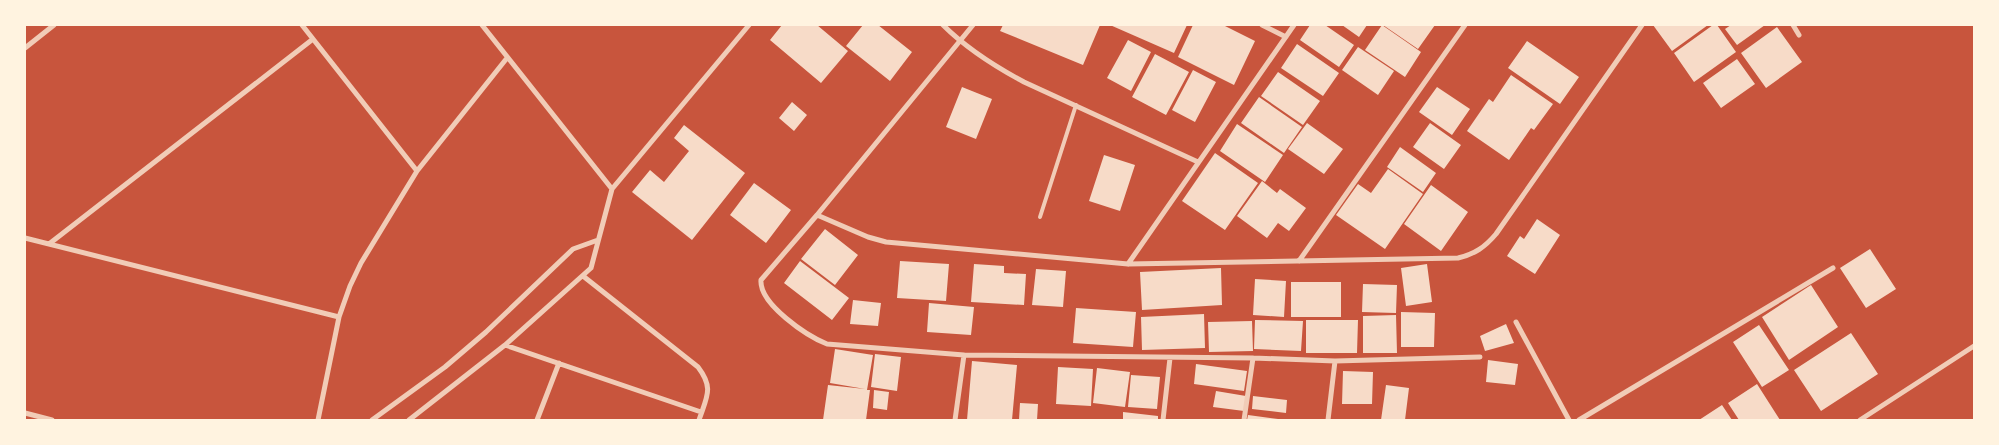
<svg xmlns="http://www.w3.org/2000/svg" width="1999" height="445" viewBox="0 0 1999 445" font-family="Raleway,sans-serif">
<rect width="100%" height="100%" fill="#c8553d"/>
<path fill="#f7dbc8" d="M 782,25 L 817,25 L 848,51 L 821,83 L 770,40 Z
M 863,25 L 878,25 L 912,52 L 890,81 L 846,46 Z
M 1003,25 L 1100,25 L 1083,65 L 1000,31 Z
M 1110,25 L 1187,25 L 1174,53 Z
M 1193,25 L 1223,25 L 1255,41 L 1234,85 L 1178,57 Z
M 1310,25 L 1325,25 L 1354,45 L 1339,67 L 1300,40 Z
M 1342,25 L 1367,25 L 1359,37 Z
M 1382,25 L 1421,52 L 1405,77 L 1365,50 Z
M 1383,25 L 1435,25 L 1418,49 Z
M 1653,25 L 1708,25 L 1672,51 Z
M 1713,25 L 1717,25 L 1736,52 L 1694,82 L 1674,53 Z
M 1731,25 L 1765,25 L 1737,45 L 1725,29 Z
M 1777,27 L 1802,62 L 1766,88 L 1741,53 Z
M 1128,40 L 1151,52 L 1131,91 L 1107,78 Z
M 1527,41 L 1579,77 L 1560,104 L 1508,68 Z
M 1297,44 L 1339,73 L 1323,96 L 1281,68 Z
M 1358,47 L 1394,71 L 1378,95 L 1342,70 Z
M 1155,54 L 1189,72 L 1166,115 L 1132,97 Z
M 1737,59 L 1755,84 L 1721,108 L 1703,83 Z
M 1193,70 L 1216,82 L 1195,122 L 1172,110 Z
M 1278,72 L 1320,101 L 1303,125 L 1261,96 Z
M 1511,75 L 1553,104 L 1534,130 L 1531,128 L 1509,160 L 1467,131 L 1489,99 L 1493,102 Z
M 962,87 L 992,99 L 976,139 L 946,127 Z
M 1437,87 L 1470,109 L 1452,135 L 1419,112 Z
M 1259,97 L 1302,127 L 1284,153 L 1241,123 Z
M 792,102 L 807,115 L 794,131 L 779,118 Z
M 1307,123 L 1343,149 L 1324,174 L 1288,149 Z
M 1430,123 L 1461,145 L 1444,169 L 1413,147 Z
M 1237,124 L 1283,155 L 1265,182 L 1220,151 Z
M 684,125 L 745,173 L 692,240 L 632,192 L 650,170 L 664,182 L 689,151 L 674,138 Z
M 1400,147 L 1436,173 L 1423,192 L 1387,167 Z
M 1215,153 L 1258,183 L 1225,230 L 1182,201 Z
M 1104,155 L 1135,165 L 1120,211 L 1089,201 Z
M 1388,169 L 1423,194 L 1385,249 L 1336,215 L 1358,184 L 1371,193 Z
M 1262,181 L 1277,193 L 1280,189 L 1306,208 L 1289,231 L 1278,223 L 1267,238 L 1237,216 Z
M 754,183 L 791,210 L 766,243 L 730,215 Z
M 1431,185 L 1468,212 L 1441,251 L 1404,224 Z
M 1537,219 L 1560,235 L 1535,274 L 1507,256 L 1520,236 L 1524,239 Z
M 825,229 L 858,255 L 835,285 L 801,259 Z
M 1870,249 L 1896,289 L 1866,308 L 1840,268 Z
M 800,261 L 849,298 L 832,320 L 784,283 Z
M 900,261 L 949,264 L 946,301 L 897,298 Z
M 974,264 L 1004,266 L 1004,273 L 1026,274 L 1024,305 L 971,302 Z
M 1427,264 L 1432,302 L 1406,306 L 1401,268 Z
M 1221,268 L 1222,305 L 1142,310 L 1140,272 Z
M 1036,269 L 1066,271 L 1063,307 L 1032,305 Z
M 1255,279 L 1286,281 L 1284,317 L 1253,315 Z
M 1291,282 L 1341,282 L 1341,317 L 1291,317 Z
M 1363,284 L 1397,285 L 1396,313 L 1362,312 Z
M 1811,285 L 1838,327 L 1789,360 L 1762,317 Z
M 853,300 L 881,303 L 878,326 L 850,324 Z
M 929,303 L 974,307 L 971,335 L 927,332 Z
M 1076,308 L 1136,312 L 1133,347 L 1073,343 Z
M 1401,312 L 1435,313 L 1434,347 L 1401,347 Z
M 1204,314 L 1205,348 L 1142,350 L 1141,317 Z
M 1396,315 L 1397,353 L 1363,353 L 1363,316 Z
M 1255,320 L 1303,321 L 1301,351 L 1254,349 Z
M 1306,320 L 1358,320 L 1357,353 L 1306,353 Z
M 1252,321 L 1253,351 L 1209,352 L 1208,322 Z
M 1506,324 L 1514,343 L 1485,351 L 1480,336 Z
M 1759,325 L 1789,370 L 1762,387 L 1733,342 Z
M 1851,333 L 1878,374 L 1821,411 L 1794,370 Z
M 835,349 L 873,355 L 867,390 L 870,390 L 866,420 L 823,420 L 828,385 L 865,389 L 830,383 Z
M 875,354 L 901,357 L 897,391 L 871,387 Z
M 1488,360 L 1518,364 L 1515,385 L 1486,382 Z
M 972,361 L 1017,365 L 1012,420 L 967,420 Z
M 1196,364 L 1247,371 L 1244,391 L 1194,384 Z
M 1058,367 L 1093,369 L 1091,406 L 1056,404 Z
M 1097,368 L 1130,372 L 1125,407 L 1093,403 Z
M 1343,371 L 1373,372 L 1372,404 L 1342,404 Z
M 1131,375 L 1160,377 L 1157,409 L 1128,407 Z
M 1757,384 L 1780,420 L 1739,420 L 1728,403 Z
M 1386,385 L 1409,388 L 1405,420 L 1381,420 Z
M 874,390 L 889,392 L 887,410 L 873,408 Z
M 1216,391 L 1246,396 L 1244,411 L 1213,407 Z
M 1253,396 L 1287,400 L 1286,413 L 1252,409 Z
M 1020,403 L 1038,404 L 1037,420 L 1019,420 Z
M 1722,405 L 1732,420 L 1699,420 Z
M 1123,412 L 1158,416 L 1158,420 L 1123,420 Z
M 1248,415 L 1278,419 L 1278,420 L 1247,420 Z"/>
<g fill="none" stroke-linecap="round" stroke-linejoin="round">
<path stroke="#f1ccb7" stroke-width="4" d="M 1040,217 L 1076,105"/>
<path stroke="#f1ccb7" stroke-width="5" d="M 302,25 L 417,171
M 482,25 L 612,189
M 943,25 C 967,49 994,66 1024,82 L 1198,162
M 973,25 L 817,215 L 761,280 C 759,304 807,336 827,344 L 964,355 L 1253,358 L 1335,361 L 1480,357
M 1262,25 L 1286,37
M 1793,25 L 1799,35
M 25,48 L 54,25
M 817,215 L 868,237 L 886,242 L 1128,264 L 1458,258 C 1475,254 1485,247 1496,234 L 1642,25
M 25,238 L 339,317
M 49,244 L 313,39
M 1299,261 L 1465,25
M 1128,264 L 1294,25
M 583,276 L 698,367 C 714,388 707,396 699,420
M 1516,322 L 1569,420
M 505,345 L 701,412
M 25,413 L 52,420
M 318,420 L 339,317 L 350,286 L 361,263 L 417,171 L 507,58
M 372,420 L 445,367 L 486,332 L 573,249 L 598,240
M 409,420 L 505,345 L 591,268 L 612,189 L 749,25
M 537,420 L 559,363
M 955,420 L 964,355
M 1163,420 L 1170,358
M 1244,420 L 1253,358
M 1328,420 L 1335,361
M 1579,420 L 1833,268
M 1860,420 L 1974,346"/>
</g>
<rect width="1999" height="445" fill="none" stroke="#fff3e0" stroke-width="52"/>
</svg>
